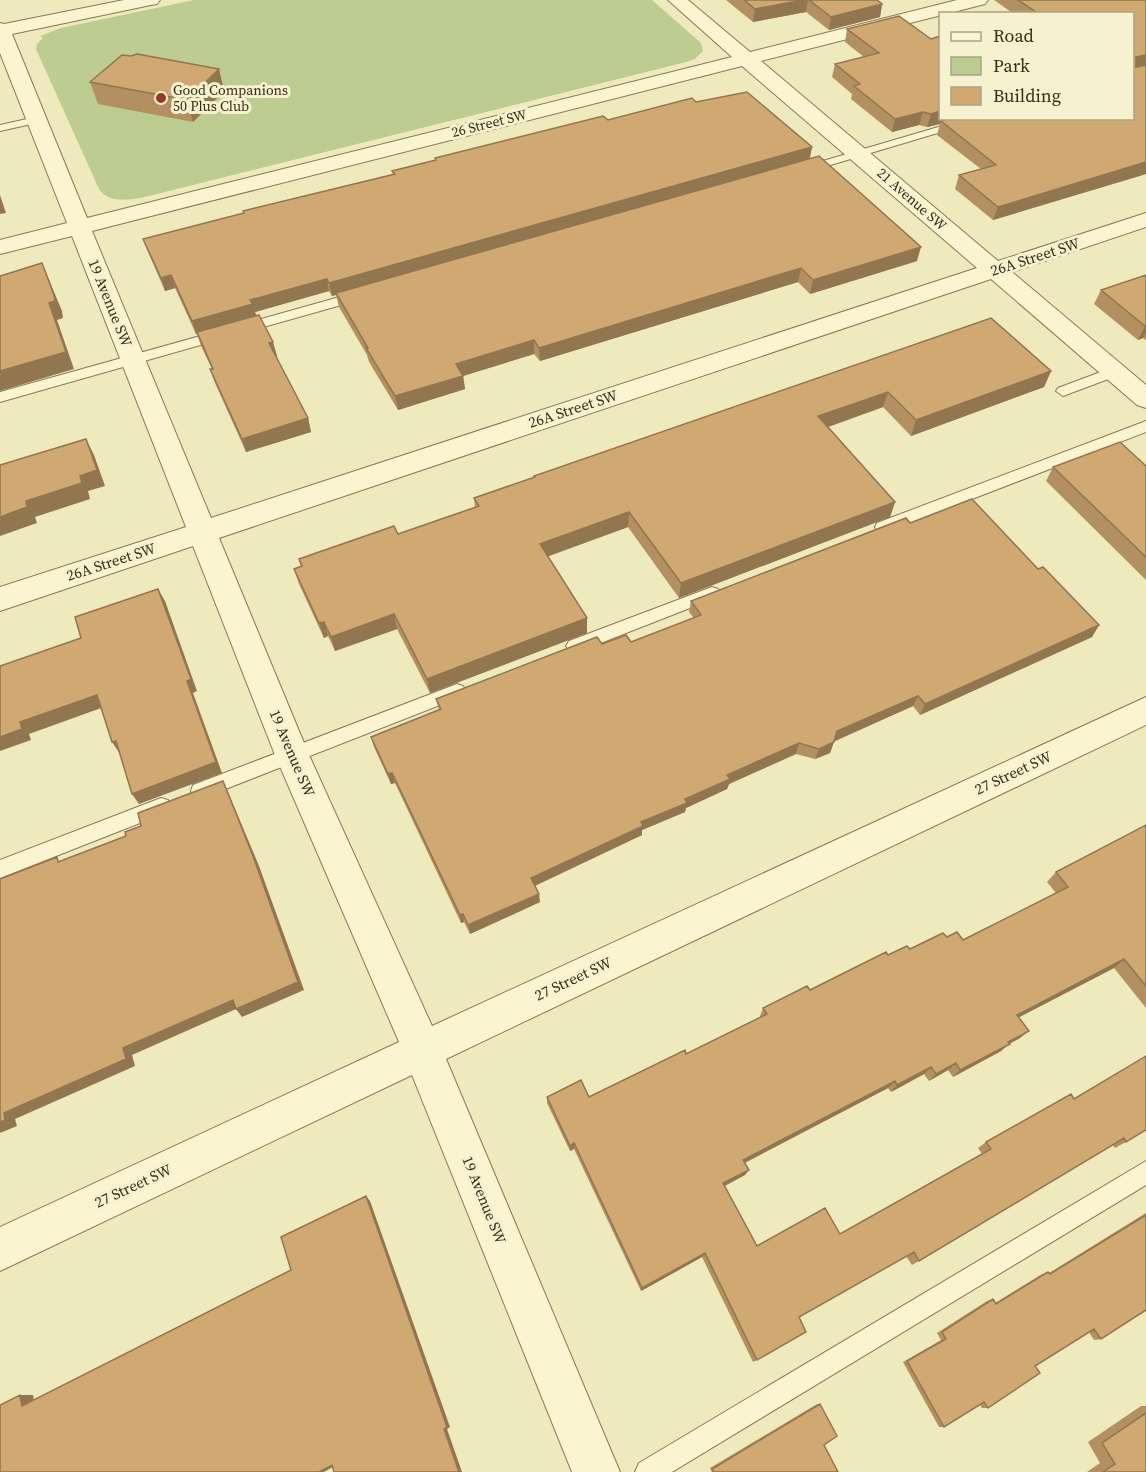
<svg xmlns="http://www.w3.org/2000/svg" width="1146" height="1472" viewBox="0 0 1146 1472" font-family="'Source Serif 4',serif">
<rect width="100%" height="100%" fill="#efe9be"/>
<path fill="#bdcd92" d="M 194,0 L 652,0 L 701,43 L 703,51 L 695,59 L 686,62 L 141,198 C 126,200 108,203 99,189 L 36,49 L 37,44 L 43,38 L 40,36 L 61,28 Z"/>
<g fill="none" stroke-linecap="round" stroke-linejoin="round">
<defs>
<path id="lane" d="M 36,117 L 40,118 L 40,122 L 0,131 L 0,125 Z
M 969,118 L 988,118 L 807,172 L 803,174 L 797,170 L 799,168 Z
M 361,291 L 368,295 L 366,298 L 0,402 L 0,392 Z
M 1114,367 L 1119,369 L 1121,372 L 1119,375 L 1063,396 L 1056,391 L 1058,388 Z
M 1146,421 L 1146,432 L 889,531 L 877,531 L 875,527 L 877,523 Z
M 712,587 L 718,589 L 720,593 L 718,597 L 575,653 L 569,651 L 566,646 L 569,641 Z
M 457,684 L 463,686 L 466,691 L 463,696 L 200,799 L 193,797 L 191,791 L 193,785 Z
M 161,798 L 168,800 L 170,806 L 168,812 L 0,878 L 0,860 Z
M 1146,1161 L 1146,1185 L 672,1472 L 635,1472 L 639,1463 Z"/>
<path id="street" d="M 124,0 L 160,0 L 157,4 L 151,5 L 12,34 L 87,218 L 732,57 L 668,0 L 688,0 L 750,52 L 957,0 L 988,0 L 985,4 L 761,61 L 998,261 L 1146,213 L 1146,227 L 1012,272 L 1146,385 L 1146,408 L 1137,405 L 991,279 L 219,538 L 309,755 L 432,1026 L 1146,697 L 1146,725 L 446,1059 L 620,1472 L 572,1472 L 412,1075 L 0,1271 L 0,1227 L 399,1042 L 275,755 L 193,546 L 0,611 L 0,587 L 186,527 L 72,236 L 0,254 L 0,240 L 67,223 L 0,53 L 0,23 L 4,24 ZM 742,66 L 977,268 L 211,518 L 92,231 Z"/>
</defs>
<use href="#lane" stroke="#887956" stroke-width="2"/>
<use href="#street" stroke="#887956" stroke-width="2"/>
<use href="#lane" fill="#faf4d1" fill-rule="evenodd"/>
<use href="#street" fill="#faf4d1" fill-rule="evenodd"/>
</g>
<path fill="#b29062" d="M 726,0 L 877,0 L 882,4 L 880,17 L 829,30 L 806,12 L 753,22 Z
M 994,0 L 1146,0 L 1146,174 L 993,220 L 955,189 L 959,175 L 981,169 L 937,135 L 940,124 L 927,127 L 919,125 L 892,132 L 851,99 L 852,94 L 832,77 L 835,64 L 864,57 L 845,42 L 847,29 L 899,16 L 931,39 L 940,36 L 940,118 L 1132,118 L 1132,14 L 1014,14 Z
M 131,56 L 219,69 L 224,91 L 193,122 L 98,104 L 90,82 Z
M 696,102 L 812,147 L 810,159 L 917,261 L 810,294 L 798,282 L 540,361 L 534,354 L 463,376 L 465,389 L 398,410 L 369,362 L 367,355 L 339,307 L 336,295 L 332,296 L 329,291 L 255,312 L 277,356 L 276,356 L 308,418 L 311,432 L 246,452 L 215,383 L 210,369 L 212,369 L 201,346 L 197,334 L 196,334 L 175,288 L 165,291 L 148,252 L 143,239 L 393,175 L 392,171 L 435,160 L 435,158 L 608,120 Z
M 1146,275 L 1146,340 L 1143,338 L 1138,340 L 1094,304 L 1101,290 Z
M 991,318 L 1051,371 L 1044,387 L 911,436 L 883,407 L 828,427 L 895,502 L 890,517 L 679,598 L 628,527 L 548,556 L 587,618 L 587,633 L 430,693 L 397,629 L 335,651 L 328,636 L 324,638 L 299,584 L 294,569 L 301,567 L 299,559 L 398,534 L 475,507 L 474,498 L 534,478 L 534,476 Z
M 1146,466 L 1146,580 L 1046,481 L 1053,467 Z
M 910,523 L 1038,569 L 1099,625 L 1092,637 L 920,715 L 913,706 L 834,741 L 830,753 L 815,759 L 796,754 L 729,784 L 727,789 L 686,808 L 685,812 L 642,830 L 642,835 L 535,886 L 540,902 L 470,934 L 464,922 L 461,923 L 395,783 L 391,784 L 374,747 L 371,737 L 439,710 L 436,699 L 602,644 L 631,642 L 694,618 L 689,612 L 691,601 Z
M 1146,825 L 1146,1008 L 1114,968 L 1019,1017 L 1020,1038 L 1009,1044 L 1001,1051 L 953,1077 L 948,1070 L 929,1081 L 924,1074 L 891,1092 L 888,1088 L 745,1163 L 745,1175 L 725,1186 L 757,1246 L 840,1234 L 982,1154 L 978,1148 L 986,1142 L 1074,1099 L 1146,1056 L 1126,1142 L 1115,1148 L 1113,1145 L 919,1261 L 912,1265 L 906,1256 L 799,1317 L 757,1360 L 753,1362 L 702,1257 L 641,1291 L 574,1149 L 570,1151 L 547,1103 L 547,1097 L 589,1097 L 686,1054 L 760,1017 L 760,1016 L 763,1008 L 810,990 L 888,955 L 947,937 L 963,940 L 1056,893 L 1047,882 L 1056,872 Z
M 1146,1213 L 1146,1310 L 1101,1339 L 1094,1340 L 1089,1332 L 1035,1366 L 988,1408 L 982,1408 L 980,1405 L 944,1427 L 939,1427 L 903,1362 L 941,1340 L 937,1333 L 987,1301 L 993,1299 L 995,1303 L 1042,1274 L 1048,1272 L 1049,1273 Z
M 817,1404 L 820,1404 L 824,1445 L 838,1472 L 712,1472 L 710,1468 Z
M 1141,1406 L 1146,1406 L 1146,1472 L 1087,1472 L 1100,1463 L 1088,1442 Z"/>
<path fill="#917650" d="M 803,0 L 808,0 L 806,12 L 753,22 L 755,9 Z
M 882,4 L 880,17 L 829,30 L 831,17 Z
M 1146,55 L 1146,68 L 1132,70 L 1136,57 Z
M 219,69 L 224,91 L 193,122 L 187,100 Z
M 940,111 L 940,118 L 959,118 L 941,121 L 940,124 L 927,127 L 931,114 Z
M 923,112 L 919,125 L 892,132 L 895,119 Z
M 812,147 L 809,160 L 332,296 L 329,283 Z
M 1146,162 L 1146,174 L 993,220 L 998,207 Z
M 0,195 L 6,213 L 0,214 Z
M 921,247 L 917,261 L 810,294 L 813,280 Z
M 42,263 L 62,311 L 63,318 L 57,320 L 74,369 L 0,391 L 0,371 L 49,303 Z
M 801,268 L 798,282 L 540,361 L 539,348 Z
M 171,275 L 175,288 L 165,291 L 161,278 Z
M 327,279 L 329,291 L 255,312 L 256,317 L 196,334 L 192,321 L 250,300 Z
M 1145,326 L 1146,326 L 1146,333 L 1143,338 L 1138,340 Z
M 534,340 L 534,354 L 463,376 L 465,389 L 398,410 L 395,396 L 456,364 Z
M 273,342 L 277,356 L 273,357 L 269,343 Z
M 1051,371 L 1044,387 L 911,436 L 916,420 Z
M 888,392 L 883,407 L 814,432 L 818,416 Z
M 308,418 L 311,432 L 246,452 L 242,439 Z
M 86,439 L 94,455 L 105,486 L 88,491 L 90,499 L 35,517 L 37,523 L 0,536 L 0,517 L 26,501 L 80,476 Z
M 895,502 L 890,517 L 679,598 L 681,583 Z
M 629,512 L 628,527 L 541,559 L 540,544 Z
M 158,589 L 165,601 L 197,691 L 193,693 L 222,773 L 139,804 L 132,794 L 187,681 Z
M 394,614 L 397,629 L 335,651 L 331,637 Z
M 587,618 L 587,633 L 430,693 L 427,679 Z
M 324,622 L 328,636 L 324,638 L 319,623 Z
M 1099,625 L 1092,637 L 920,715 L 925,704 Z
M 97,695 L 104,707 L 29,734 L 31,740 L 0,751 L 0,737 L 20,722 Z
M 918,696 L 913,706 L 833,742 L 837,731 Z
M 116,741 L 120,754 L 112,742 Z
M 834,742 L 830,753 L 815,759 L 819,749 Z
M 799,743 L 796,754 L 729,784 L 727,789 L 686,808 L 685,812 L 642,830 L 642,835 L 532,887 L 531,878 L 641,822 L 727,775 Z
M 392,773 L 395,783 L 391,784 L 388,774 Z
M 223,781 L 228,792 L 259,866 L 304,990 L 242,1017 L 236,1009 L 132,1055 L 135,1066 L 15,1119 L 17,1126 L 0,1133 L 0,1122 L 4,1113 L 123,1048 Z
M 539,894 L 540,902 L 470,934 L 468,925 Z
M 463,914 L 464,922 L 461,923 L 460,915 Z
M 1124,959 L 1114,968 L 1008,1023 L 1017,1015 Z
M 1029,1031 L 1020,1038 L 1009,1044 L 1001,1051 L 953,1077 L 960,1070 Z
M 956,1063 L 948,1070 L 929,1081 L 936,1074 Z
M 931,1067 L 924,1074 L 891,1092 L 897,1085 Z
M 895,1081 L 888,1088 L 740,1165 L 743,1160 Z
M 574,1143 L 574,1149 L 570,1151 L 570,1146 Z
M 749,1170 L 745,1175 L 720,1188 L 723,1183 Z
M 366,1196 L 370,1201 L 450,1427 L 447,1429 L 462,1472 L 459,1472 L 444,1429 Z
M 705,1253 L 702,1257 L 641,1291 L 642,1288 Z
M 20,1395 L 33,1395 L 35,1406 L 22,1406 Z
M 338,1464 L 324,1472 L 319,1472 L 332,1465 Z"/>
<path fill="#cfa872" stroke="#917650" stroke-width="1.5" d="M 744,0 L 803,0 L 755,9 Z
M 809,0 L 877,0 L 882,4 L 831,17 Z
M 1018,0 L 1146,0 L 1146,55 L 1136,57 L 1136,67 L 1146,65 L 1146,162 L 998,207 L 959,175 L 996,165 L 941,121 L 951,118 L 1132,118 L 1132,14 L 1030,14 L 1036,12 Z
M 899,16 L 931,39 L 940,36 L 940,111 L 931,114 L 923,112 L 895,119 L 854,86 L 860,84 L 835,64 L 879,53 L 847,29 Z
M 137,54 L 219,69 L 187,100 L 90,82 L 122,55 L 131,56 Z
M 747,92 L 812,147 L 329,283 L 327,279 L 250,300 L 253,304 L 192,321 L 171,275 L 161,278 L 143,239 L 244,213 L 243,211 L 395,174 L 392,171 L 436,160 L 435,158 L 603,116 L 608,120 L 692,98 L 696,102 Z
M 819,156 L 921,247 L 813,280 L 801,268 L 539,348 L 534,340 L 456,364 L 463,376 L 395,396 L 366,348 L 368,348 L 336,293 Z
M 42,263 L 54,295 L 55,301 L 49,303 L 66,352 L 0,371 L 0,276 Z
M 1146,275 L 1146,326 L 1145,326 L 1101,290 Z
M 259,315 L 273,342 L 269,343 L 308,418 L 242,439 L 210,369 L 213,369 L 197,332 Z
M 991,318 L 1051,371 L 916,420 L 888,392 L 818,416 L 895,502 L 681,583 L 629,512 L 540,544 L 587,618 L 427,679 L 394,614 L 331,637 L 324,622 L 319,623 L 294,569 L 302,566 L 299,559 L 394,526 L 398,534 L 479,506 L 474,498 L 535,477 L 534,476 Z
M 86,439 L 97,470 L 80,476 L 82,483 L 26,501 L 27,507 L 0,517 L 0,465 Z
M 1120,442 L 1146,466 L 1146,557 L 1053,467 Z
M 972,499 L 1038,569 L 1043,567 L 1099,625 L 925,704 L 918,696 L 837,731 L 834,742 L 819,749 L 799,743 L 727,775 L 730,779 L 685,799 L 687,803 L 641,822 L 643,826 L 531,878 L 539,894 L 468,925 L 463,914 L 460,915 L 392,773 L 388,774 L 371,737 L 441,709 L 436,699 L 597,637 L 602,644 L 626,635 L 631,642 L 701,615 L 691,601 L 906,518 L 910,523 Z
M 158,589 L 191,679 L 187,681 L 216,762 L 132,794 L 116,741 L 112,742 L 97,695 L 20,722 L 22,729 L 0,737 L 0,666 L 81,638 L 75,617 Z
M 223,781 L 253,856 L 298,982 L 236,1009 L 233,1000 L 123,1048 L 126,1059 L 4,1113 L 5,1120 L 0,1122 L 0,879 L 57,857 L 58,862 L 126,836 L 125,832 L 141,826 L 138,813 Z
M 1146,825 L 1146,986 L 1124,959 L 1017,1015 L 1029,1031 L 1008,1042 L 1010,1044 L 960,1070 L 956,1063 L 936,1074 L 931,1067 L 897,1085 L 895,1081 L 743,1160 L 749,1170 L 723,1183 L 757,1246 L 825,1208 L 840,1234 L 991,1149 L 986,1142 L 1071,1094 L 1074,1099 L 1146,1056 L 1146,1130 L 1126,1142 L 1124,1138 L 919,1261 L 914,1252 L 799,1317 L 806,1332 L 757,1360 L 705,1253 L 642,1288 L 574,1143 L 570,1146 L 547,1097 L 581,1080 L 589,1097 L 685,1050 L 686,1054 L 767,1014 L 763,1008 L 807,986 L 810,990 L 886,952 L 888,955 L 907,946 L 910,949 L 943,933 L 947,937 L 957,932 L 963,940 L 1068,887 L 1056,872 Z
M 366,1196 L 447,1427 L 444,1429 L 459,1472 L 334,1472 L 332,1465 L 319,1472 L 0,1472 L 0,1405 L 20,1395 L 22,1406 L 291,1270 L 281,1237 Z
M 1146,1215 L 1146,1310 L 1101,1339 L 1094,1329 L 1035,1366 L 1040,1373 L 988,1408 L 984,1402 L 944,1427 L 907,1361 L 946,1339 L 942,1332 L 993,1299 L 996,1304 L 1048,1272 L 1050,1274 Z
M 820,1404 L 837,1436 L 824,1445 L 838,1472 L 714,1472 L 712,1469 Z
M 1146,1413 L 1146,1472 L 1103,1472 L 1115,1464 L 1102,1443 Z"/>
<circle fill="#993624" stroke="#f6f1ce" stroke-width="2" cx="161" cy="98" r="6"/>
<g text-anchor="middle" stroke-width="6" stroke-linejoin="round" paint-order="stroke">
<g font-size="14" fill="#372d1b" stroke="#f6f1ce" text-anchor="start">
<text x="173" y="95">Good Companions<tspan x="173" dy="16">50 Plus Club</tspan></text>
</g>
<g font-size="14" fill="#372d1b" stroke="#f6f1ce">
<text transform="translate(489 123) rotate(-14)" y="5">26 Street SW</text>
<text transform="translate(912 199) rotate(41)" y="5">21 Avenue SW</text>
</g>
<g font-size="15" fill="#372d1b" stroke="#f6f1ce">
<text transform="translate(1035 257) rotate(-18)" y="5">26A Street SW</text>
<text transform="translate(110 303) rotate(68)" y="5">19 Avenue SW</text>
<text transform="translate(573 409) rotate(-18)" y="5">26A Street SW</text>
<text transform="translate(111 562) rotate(-18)" y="5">26A Street SW</text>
<text transform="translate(292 753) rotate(67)" y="5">19 Avenue SW</text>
<text transform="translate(1013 773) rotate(-25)" y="5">27 Street SW</text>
<text transform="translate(573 979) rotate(-25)" y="5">27 Street SW</text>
<text transform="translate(133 1186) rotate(-25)" y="5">27 Street SW</text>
<text transform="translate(484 1200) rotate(68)" y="5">19 Avenue SW</text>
</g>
</g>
<rect x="939" y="12" width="195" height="108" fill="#f6f1ce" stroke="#aaa386" stroke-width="1.5"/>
<rect x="951" y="32" width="30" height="9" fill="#faf4d1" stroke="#aaa386" stroke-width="1.5"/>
<text x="993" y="42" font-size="18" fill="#372d1b">Road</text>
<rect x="951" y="57" width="30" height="18" fill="#bdcd92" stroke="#aaa386" stroke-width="1.5"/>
<text x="993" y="72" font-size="18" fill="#372d1b">Park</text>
<rect x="951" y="87" width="30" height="18" fill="#cfa872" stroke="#aaa386" stroke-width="1.5"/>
<text x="993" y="102" font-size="18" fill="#372d1b">Building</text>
</svg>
